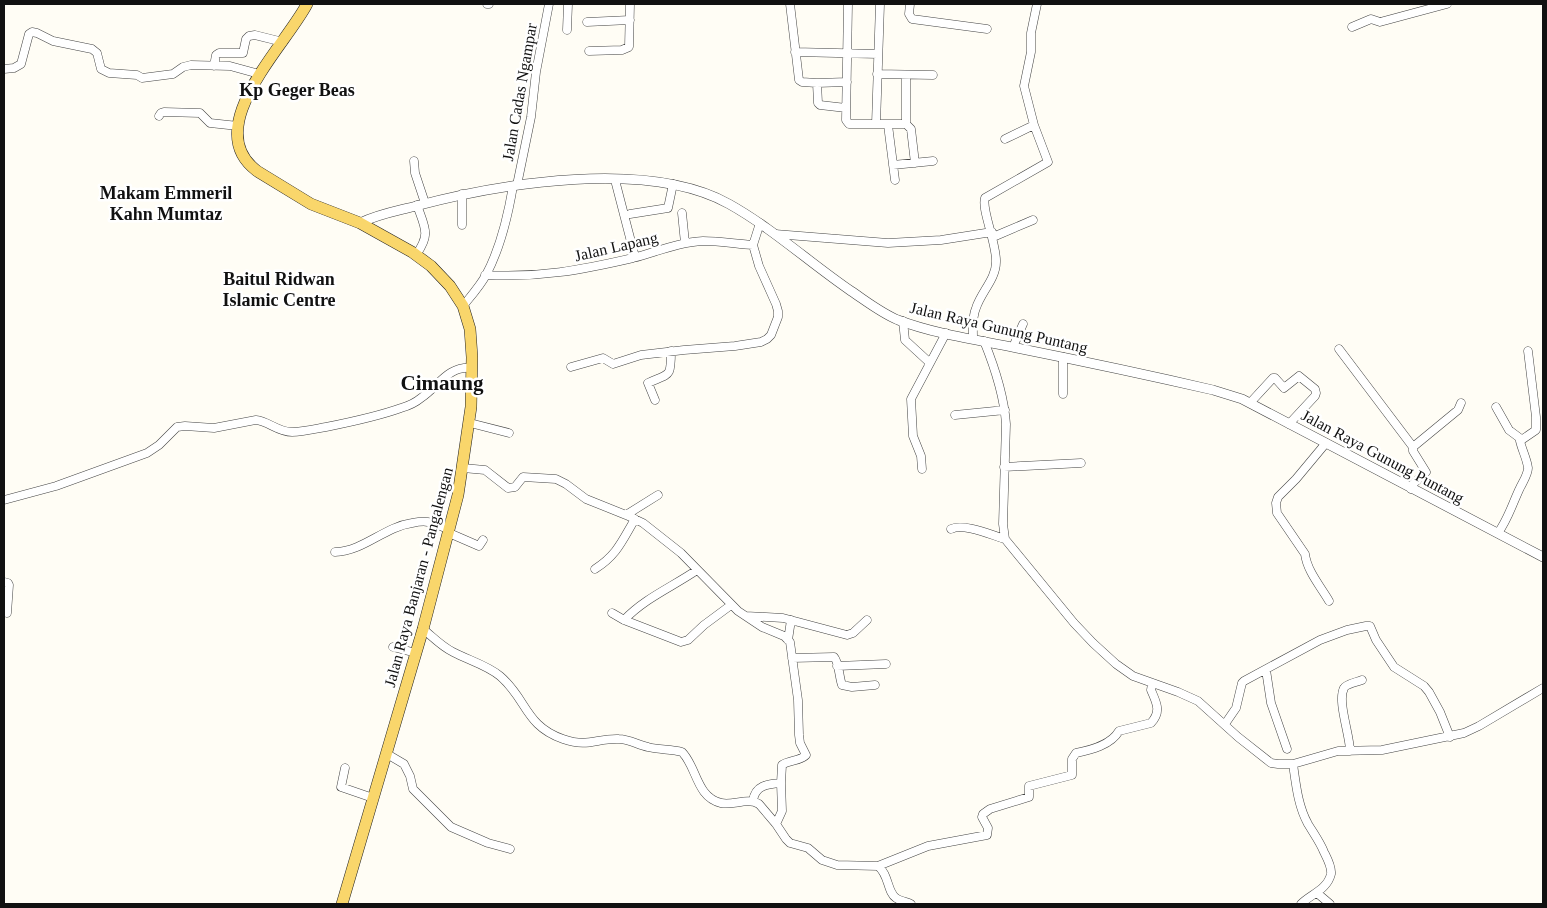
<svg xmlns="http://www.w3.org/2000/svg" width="1547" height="908" viewBox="0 0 1547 908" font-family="'Times New Roman',serif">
<rect width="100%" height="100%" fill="#fffdf5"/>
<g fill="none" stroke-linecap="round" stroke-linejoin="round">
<defs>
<path id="minor" d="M 487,4 L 489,4
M 790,4 L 799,80 L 802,82 L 817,83 L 818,103 L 820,105 L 846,108
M 848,4 L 846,120 L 849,124 L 906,124 L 906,75
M 910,4 L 909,14 L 912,19 L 987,29
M 587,22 L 630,20
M 1352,27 L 1371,19 L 1380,22 L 1447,4
M 567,30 L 568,4
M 589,51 L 622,50 L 629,47 L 630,4
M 795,52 L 878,54
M 214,66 L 216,55 L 219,53 L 243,53 L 246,39 L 249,36 L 255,35 L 283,42
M 4,69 L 14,68 L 21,64 L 29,34 L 32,32 L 37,33 L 53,41 L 92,49 L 97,53 L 101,69 L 109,73 L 137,75 L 142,78 L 173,74 L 183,67 L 191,65 L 230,66 L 259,74
M 877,74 L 933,75
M 817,83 L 847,82
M 159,116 L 161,113 L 164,112 L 200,113 L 210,123 L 238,126
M 876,124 L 880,4
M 906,124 L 911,129 L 915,163
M 888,125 L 895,180
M 1005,139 L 1034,125
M 414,161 L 415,173 L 425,203
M 893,165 L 933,161
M 615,180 L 635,257
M 517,185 L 531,117 L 536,72 L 549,4
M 462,194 L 462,225
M 682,213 L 685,243
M 630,214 L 668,208 L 673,184
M 775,234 L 888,243 L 941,240 L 992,232
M 993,237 L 1033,220
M 416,255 C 431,234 425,228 417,205
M 485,275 C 539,278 581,270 633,258 C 656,252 679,242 703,241 C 720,241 737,244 753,245
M 463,306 C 471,296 480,286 486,275 C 501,247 508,216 513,186
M 903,321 L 905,340 L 930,363
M 973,338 C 973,328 972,317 976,308 C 981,292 996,279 996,262 C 997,244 981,209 985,198 L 1048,162 L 1034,125 L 1024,86 L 1031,52 L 1031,33 L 1037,4
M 984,341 C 995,368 1004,395 1006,424 L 1003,524 L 1005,539 L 1074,623 L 1093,643 L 1116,664 L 1133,676 L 1178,692 L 1198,701 L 1238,737 L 1271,763 L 1278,764 L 1293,764 L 1338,751 L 1382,750 L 1464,733 L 1479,726 L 1543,688
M 1013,347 L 1023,324
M 1339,349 L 1413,447
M 1063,357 L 1063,394
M 571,367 L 603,358 L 613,364 L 641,355 L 684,350 L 735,346 L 761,342 L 767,339 L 771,335 L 778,317 L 778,311 L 776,304 L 759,266 L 753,245 L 760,223
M 655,400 L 648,383 C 670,373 671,378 671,351
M 1250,403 L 1273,378 L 1275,378 L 1284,388 L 1299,376 L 1315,389 L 1316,393 L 1315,396 L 1289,424
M 1496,407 L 1509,430 L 1521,439
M 955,415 L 1005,410
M 470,423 L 509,433
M 1326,443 L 1296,479 L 1278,497 L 1276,503 L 1277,513 L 1305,554 C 1307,571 1321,587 1329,601
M 1004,467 L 1081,463
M 463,468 L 485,470 L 508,488 L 515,487 L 523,477 L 556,479 L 566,484 L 586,499 L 626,515 L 643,523 L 681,553 L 738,611 L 762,627 L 784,636 L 790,642 L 798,700 L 799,735 L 800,743 L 806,755 C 801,761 789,760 782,765 L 781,783 C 768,784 755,785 753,801
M 922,469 L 921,456 L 913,436 L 911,399 L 946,333
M 1411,489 L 1413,484 L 1426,472 L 1413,451 L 1413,447 L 1458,410 L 1461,403
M 4,500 L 56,486 L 147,453 L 159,445 L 177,427 L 185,426 L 214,428 L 256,420 C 268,421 278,432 292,432 C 303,432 315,429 326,427 C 351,422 376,417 401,408 C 408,406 415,403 421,398 C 439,386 447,366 472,368
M 626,515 L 658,495
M 951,529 C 964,523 991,535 1005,539
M 449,533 L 479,546 L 483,540
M 1498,533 C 1508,519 1512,505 1519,490 C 1522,483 1528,475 1528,468 C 1527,459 1522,450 1520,441 L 1536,430 L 1536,417 L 1528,351
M 335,552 C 364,551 384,527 412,523 C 417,522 423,521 428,522 C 435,523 443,527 450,530
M 595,569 C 617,555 622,541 635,519
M 4,582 L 8,583 L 9,585 L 7,613
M 612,613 L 624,620 L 681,642 L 688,640 L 704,625 L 731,605
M 746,616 L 783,618 L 847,635 L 853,633 L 867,620
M 624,620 C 645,598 672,587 697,570
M 423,629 C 433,637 441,646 453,652 C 468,660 487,665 500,676 C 527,699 525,726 563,739 C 589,748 596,738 619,739 C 629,739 638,745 648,747 C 659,750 671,749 682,752 C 697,767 696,797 721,803 C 733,806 747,797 759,804 L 776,824 L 786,839 L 790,843 L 808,848 L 822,860 L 837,865 L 878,866 C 889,874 887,892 896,898 C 900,901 907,902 911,904
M 788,640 L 791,620
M 393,647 L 416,653
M 792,658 L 834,657 C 839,662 839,677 842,685 L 852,687 L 875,685
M 837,666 L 886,664
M 1266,670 L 1271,703 L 1287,749
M 1225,724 L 1236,708 L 1242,683 L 1244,681 L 1320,640 L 1347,630 L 1366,626 L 1370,626 L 1376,640 L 1394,667 L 1424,686 L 1429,692 L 1440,712 L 1450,737
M 1350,751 C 1350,735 1337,701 1344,688 C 1346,684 1357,682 1362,680
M 387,754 L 404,764 L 410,776 L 413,789 L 451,827 L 488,843 L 510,849
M 1293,764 C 1296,785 1298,806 1308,824 C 1314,834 1320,842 1324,852 C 1327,858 1332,867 1331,874 C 1327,890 1311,894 1301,904
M 345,768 L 341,787 L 373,798
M 776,824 L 782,811 L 781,783
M 878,866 L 928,846 L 987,835 L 988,828 L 982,817 L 983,814 L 990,809 L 1029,797 L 1029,786 L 1072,775 L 1072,759 L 1076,753 C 1091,750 1111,745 1119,731 L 1151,723 C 1162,711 1156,702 1151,690 L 1152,684
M 1317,893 L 1330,904"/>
<path id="tertiary" d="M 360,223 C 378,214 397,211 416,206 C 502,183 648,159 729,204 C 772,228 810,263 851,291 C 866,301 881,313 898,320 C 935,334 977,340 1017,348 C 1082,361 1148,375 1213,390 L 1242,399 L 1543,557"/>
<path id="primary" d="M 307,4 C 286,45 199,128 257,171 L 311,204 L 360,223 L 412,252 L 431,266 L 450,286 L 463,306 L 470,329 L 472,357 L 471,407 L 458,495 L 423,629 L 342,904"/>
</defs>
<use href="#minor" stroke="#444" stroke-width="9"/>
<use href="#tertiary" stroke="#444" stroke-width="10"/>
<use href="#primary" stroke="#222" stroke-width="12"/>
<use href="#minor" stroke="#fff" stroke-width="8"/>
<use href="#tertiary" stroke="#fff" stroke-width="9"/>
<use href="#primary" stroke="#f9d66b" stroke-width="11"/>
</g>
<g text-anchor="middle" stroke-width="5" stroke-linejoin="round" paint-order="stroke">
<g font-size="16" fill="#111" stroke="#fff">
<text transform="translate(519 92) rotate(-80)" y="6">Jalan Cadas Ngampar</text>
<text transform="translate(616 246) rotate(-13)" y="6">Jalan Lapang</text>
<text transform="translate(999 327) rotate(13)" y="6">Jalan Raya Gunung Puntang</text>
<text transform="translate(1383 456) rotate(28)" y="6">Jalan Raya Gunung Puntang</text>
<text transform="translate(418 577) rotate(-75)" y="6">Jalan Raya Banjaran - Pangalengan</text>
</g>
<g font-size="18" font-weight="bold" fill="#111" stroke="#fff">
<text x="297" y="96">Kp Geger Beas</text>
<text x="166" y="199">Makam Emmeril<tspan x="166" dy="21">Kahn Mumtaz</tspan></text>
<text x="279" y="285">Baitul Ridwan<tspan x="279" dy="21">Islamic Centre</tspan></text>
</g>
<g font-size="21" font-weight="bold" fill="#111" stroke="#fff">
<text x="442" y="390">Cimaung</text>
</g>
</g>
<rect width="1547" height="908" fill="none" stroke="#111111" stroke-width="10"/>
</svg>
